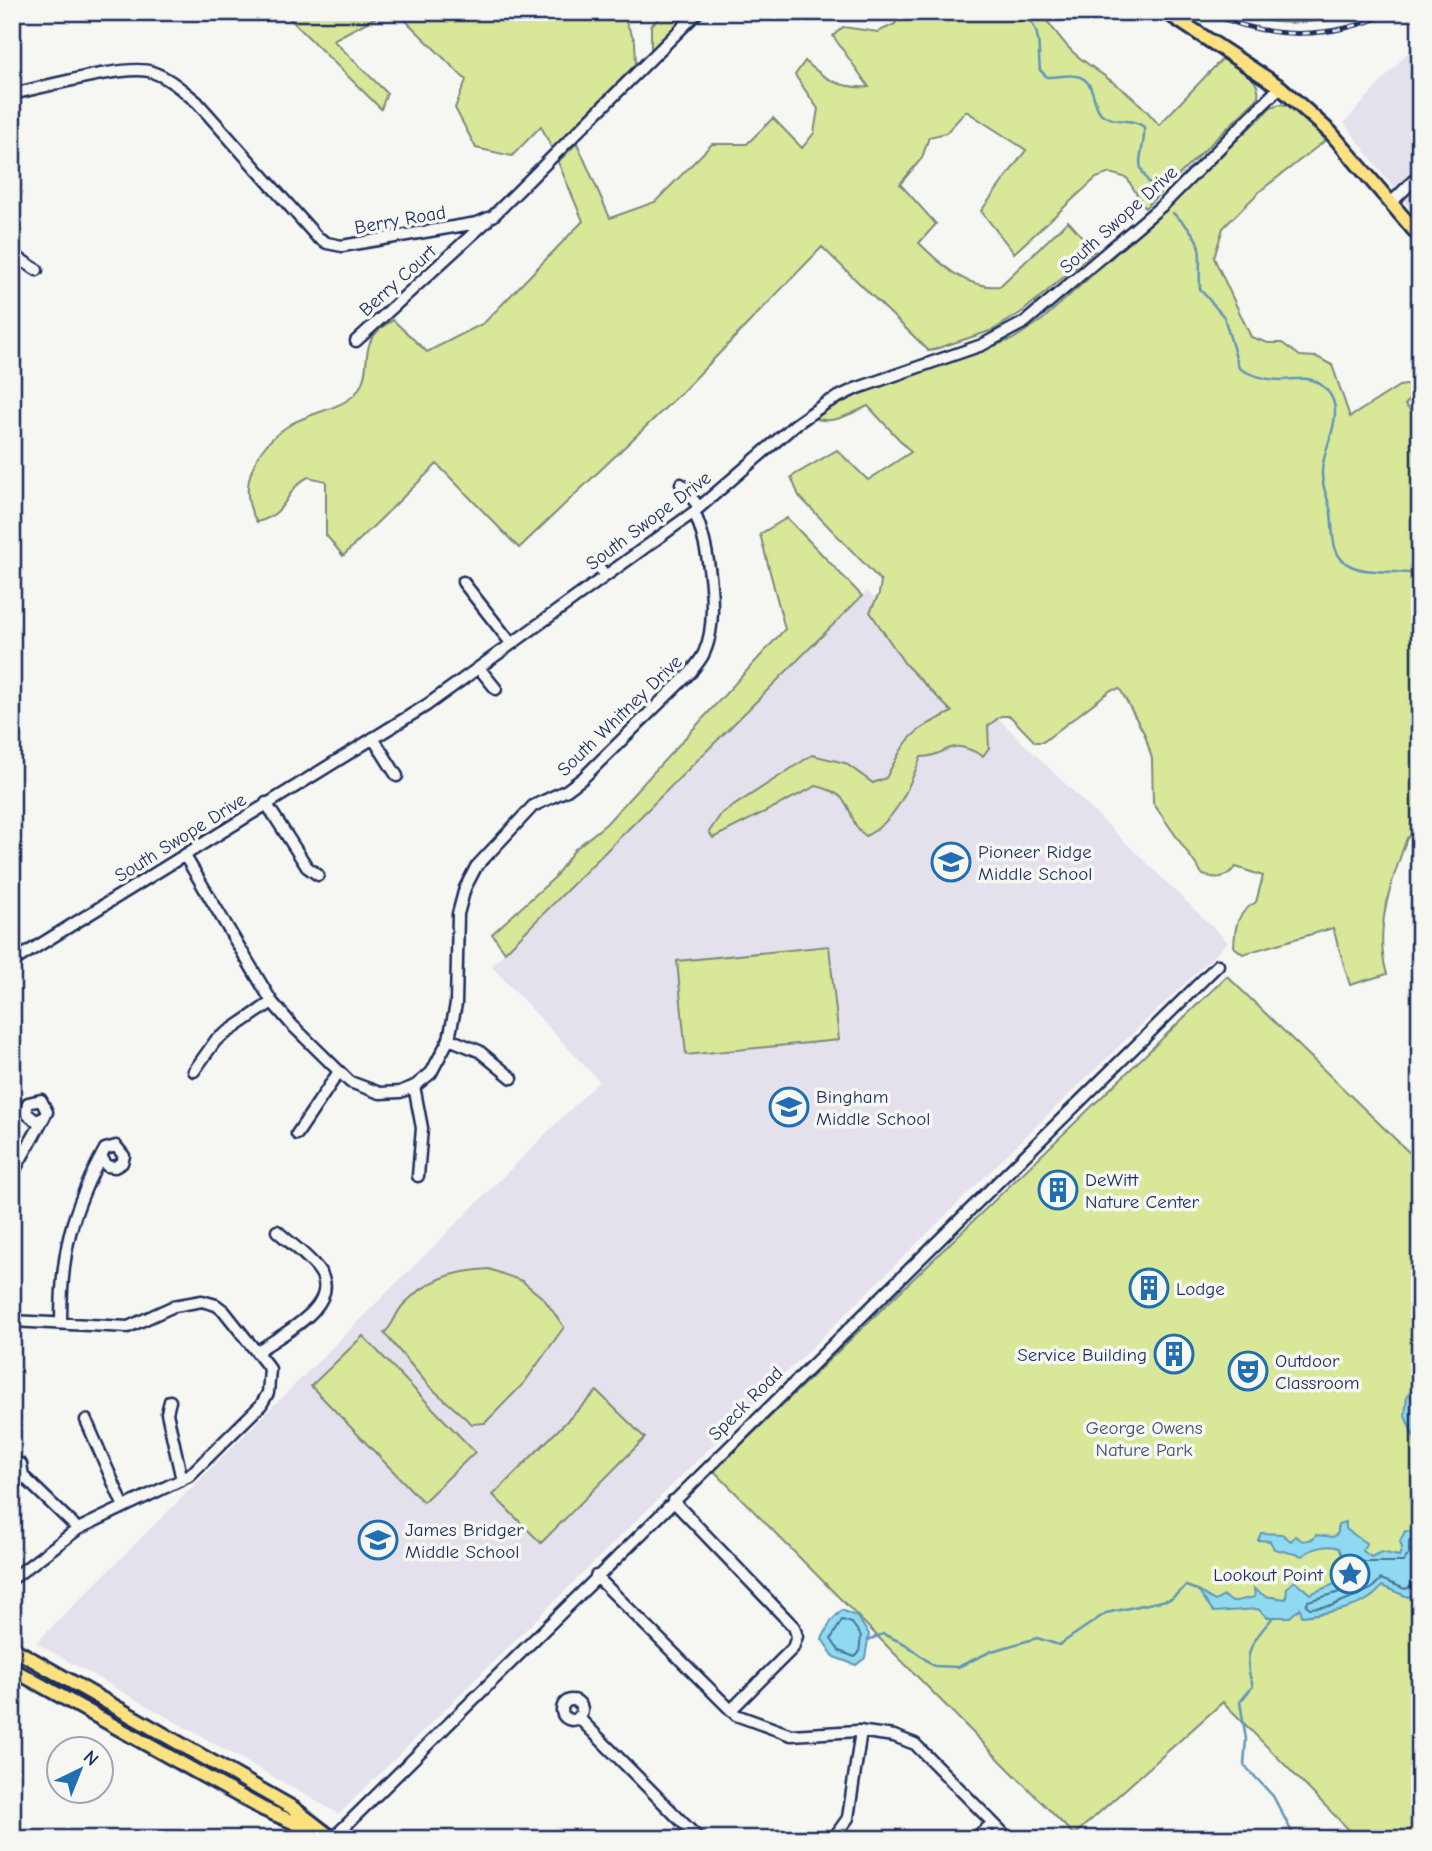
<svg xmlns="http://www.w3.org/2000/svg" width="1432" height="1851" viewBox="0 0 1432 1851" font-family="'Comic Neue',sans-serif">
<rect width="100%" height="100%" fill="#f6f6f2"/>
<filter id="ink" filterUnits="userSpaceOnUse"><feTurbulence type="fractalNoise" baseFrequency=".0143" numOctaves="2"/><feDisplacementMap in="SourceGraphic" scale="14" xChannelSelector="R" yChannelSelector="G"/><feConvolveMatrix kernelMatrix="1 2 1 2 8 2 1 2 1" color-interpolation-filters="sRGB"/></filter>
<g filter="url(#ink)">
<path fill="#e5e1ec" d="M 1420,39 L 1420,222 L 1344,123 Z
M 867,591 L 1228,942 L 1030,1132 L 339,1814 L 36,1643 L 599,1081 L 491,966 Z"/>
<path fill="#d9e799" stroke="#7a8b7c" stroke-width="2" d="M 283,12 L 386,12 L 333,40 L 387,93 L 381,109 Z
M 397,12 L 621,12 L 635,41 L 636,64 L 552,149 L 541,126 L 512,156 L 476,148 L 455,108 L 466,80 Z
M 664,12 L 689,12 L 651,50 L 651,26 Z
M 898,12 L 1039,12 C 1052,25 1062,43 1075,54 C 1107,80 1132,91 1159,125 L 1223,58 C 1236,67 1265,79 1257,99 L 1145,208 L 1127,178 L 1110,173 L 1096,178 L 1014,253 L 981,211 L 1026,150 L 966,111 L 946,133 L 929,137 L 922,158 L 900,184 L 936,224 L 919,243 C 942,265 965,289 1000,286 L 1068,221 L 1095,251 L 1022,312 L 993,330 L 929,351 L 822,247 L 682,392 L 519,548 L 437,464 L 343,556 L 326,535 L 326,481 L 308,477 C 284,490 289,514 257,522 C 235,487 256,447 288,426 C 305,414 344,408 356,393 C 377,366 352,342 393,320 L 427,352 L 484,323 L 583,221 L 558,162 L 577,143 L 610,218 L 655,202 L 712,144 L 747,144 L 773,118 L 802,148 L 814,133 L 818,109 L 795,75 L 805,61 C 825,79 840,89 869,87 L 833,36 L 843,27 L 878,32 L 895,24 Z
M 1233,12 L 1355,12 C 1314,25 1274,28 1233,12 Z
M 1280,104 L 1287,105 L 1326,140 L 1260,191 L 1223,228 L 1214,258 L 1251,337 L 1268,343 L 1282,343 L 1300,356 L 1317,357 L 1332,365 L 1350,417 L 1399,386 L 1413,384 L 1419,388 L 1405,405 L 1420,420 L 1420,831 L 1407,838 C 1392,880 1373,929 1387,974 L 1350,985 L 1333,928 L 1243,954 L 1234,947 C 1235,925 1237,913 1256,902 L 1263,876 L 1236,867 C 1225,878 1218,880 1203,875 L 1153,803 L 1152,759 L 1145,735 L 1120,689 L 1111,690 L 1043,742 L 1035,742 L 1010,716 L 1001,716 L 988,726 L 989,748 L 983,756 C 945,735 952,756 921,757 C 908,788 898,819 866,836 C 844,823 860,795 816,786 L 713,838 L 709,832 L 721,814 L 812,755 L 845,763 L 873,783 L 886,778 C 907,737 910,732 952,712 L 905,664 L 870,612 L 879,594 L 881,581 L 799,496 L 791,477 L 837,450 L 868,480 L 911,452 L 868,406 C 850,414 831,426 812,417 L 861,393 L 1013,339 L 1042,320 L 1157,217 L 1271,107 Z
M 787,518 L 862,596 L 505,952 L 492,934 L 554,878 L 575,849 L 606,824 L 785,629 L 760,534 Z
M 829,946 L 839,1040 L 686,1055 L 677,961 Z
M 1227,976 L 1420,1163 L 1420,1839 L 1358,1839 L 1223,1702 L 1074,1835 L 714,1471 Z
M 489,1269 L 522,1281 L 544,1299 L 564,1327 L 524,1383 L 485,1423 L 472,1424 L 429,1386 L 384,1333 C 393,1326 395,1314 403,1305 C 428,1279 454,1271 489,1269 Z
M 363,1336 L 475,1452 L 423,1502 L 311,1386 Z
M 597,1391 L 645,1438 L 541,1543 L 493,1495 Z"/>
<path fill="#8fdaf0" stroke="#6196b6" stroke-width="2" d="M 1415,1387 L 1420,1389 L 1420,1451 L 1405,1416 L 1407,1396 Z
M 1346,1522 L 1346,1529 L 1366,1543 L 1363,1551 L 1371,1557 L 1381,1552 L 1399,1556 L 1402,1548 L 1400,1541 L 1405,1531 L 1413,1532 L 1420,1525 L 1420,1589 L 1408,1597 L 1382,1586 C 1367,1609 1327,1613 1302,1616 L 1300,1608 L 1290,1617 L 1267,1617 L 1258,1609 L 1214,1612 L 1197,1590 L 1215,1601 L 1224,1596 L 1232,1602 L 1255,1597 L 1254,1589 L 1265,1596 L 1286,1599 L 1287,1587 L 1295,1581 L 1310,1594 L 1354,1576 L 1356,1570 L 1347,1567 L 1339,1548 C 1329,1544 1310,1548 1303,1556 L 1274,1549 L 1270,1541 L 1258,1540 L 1261,1533 L 1282,1534 L 1291,1541 L 1295,1536 L 1303,1541 L 1313,1539 L 1316,1535 L 1333,1537 L 1338,1533 L 1338,1524 Z
M 842,1610 L 857,1617 L 869,1634 L 865,1658 L 856,1665 L 834,1657 L 822,1639 L 831,1621 Z"/>
<g fill="none" stroke-linecap="round" stroke-linejoin="round">
<path stroke="#497398" stroke-width="2" d="M 1420,1535 L 1409,1541 L 1409,1554 L 1403,1562 L 1363,1562 L 1358,1581 L 1337,1593 L 1308,1601 L 1306,1605 L 1310,1608 L 1331,1606 L 1371,1589 L 1381,1579 L 1405,1589 L 1420,1583
M 842,1620 L 852,1623 L 861,1636 L 859,1653 L 855,1657 L 839,1651 L 831,1639 Z"/>
<path stroke="#6196b6" stroke-width="2.5" d="M 1021,12 C 1044,29 1037,48 1040,70 L 1047,77 C 1057,78 1070,73 1080,77 C 1098,84 1090,111 1107,117 C 1119,123 1133,118 1144,127 C 1146,158 1129,158 1153,188
M 1173,213 C 1208,244 1198,248 1200,289 L 1224,317 L 1239,368 C 1250,375 1267,380 1280,380 C 1292,380 1306,376 1317,382 C 1354,405 1323,443 1322,471 C 1321,485 1327,495 1330,508 C 1335,527 1327,555 1351,566 C 1371,575 1398,569 1420,575
M 1273,1617 C 1252,1642 1241,1654 1253,1686 L 1240,1702 L 1246,1739 L 1244,1765 L 1273,1796 L 1294,1836
M 868,1640 L 883,1634 L 905,1644 L 934,1666 L 958,1667 L 992,1651 L 1037,1638 L 1059,1645 L 1106,1613 L 1171,1599 L 1186,1586 L 1197,1590"/>
<defs>
<path id="minor" d="M 12,94 C 41,88 128,63 152,72 C 170,78 183,91 197,102 L 317,237 L 327,243 L 342,246 L 477,223 L 493,216 L 698,12
M 1392,202 L 1420,174
M 12,254 L 37,270
M 356,341 L 487,221
M 681,484 L 699,507
M 595,562 L 605,575
M 463,582 L 511,643
M 479,668 L 496,689
M 373,738 L 397,776
M 266,803 L 307,867 L 318,875
M 185,856 L 272,1002 L 292,1025 L 350,1082 L 380,1093 L 400,1092 L 415,1086 L 431,1073 L 449,1039 L 456,1004 L 458,914 L 465,888 L 476,867 L 533,806 L 567,790 L 583,778 L 691,672 C 695,666 701,660 704,653 C 720,619 709,544 694,512
M 12,962 L 427,705 L 694,512 L 796,424 L 826,403 L 855,389 L 982,345 L 1025,322 L 1165,203 L 1280,87
M 449,1039 L 479,1051 L 512,1078
M 194,1071 L 216,1040 L 272,1002
M 414,1086 L 422,1128 L 418,1176
M 297,1134 L 338,1073
M 12,1175 C 23,1154 36,1133 47,1112 L 41,1100 L 28,1103 L 26,1113 L 36,1121 L 44,1118
M 12,1321 L 128,1327 L 174,1306 L 202,1301 L 216,1305 L 224,1311 L 270,1369 L 268,1393 L 261,1405 L 189,1476 L 78,1529 L 12,1579
M 61,1323 C 61,1252 71,1211 105,1149 L 116,1146 L 124,1156 L 122,1163 L 115,1167 L 107,1166 L 102,1158
M 258,1351 C 282,1334 345,1304 318,1269 C 307,1255 290,1243 277,1231
M 170,1401 L 167,1413 L 182,1480
M 86,1420 L 124,1507
M 21,1464 L 23,1476 L 78,1529
M 673,1501 L 794,1627 L 797,1636 L 793,1648 L 731,1710
M 596,1576 L 736,1715 L 791,1735 L 858,1731 L 894,1736 L 915,1744 L 1009,1839
M562 1710a10 10 0 1 1 20 0a10 10 0 1 1-20 0Z
M 578,1717 L 699,1839
M 332,1839 L 1218,965
M 833,1839 L 848,1818 L 861,1731
M 974,1839 L 993,1823"/>
<path id="major" d="M 1166,12 L 1280,87 L 1331,133 L 1420,237
M 12,1648 L 293,1808 L 332,1838
M 12,1669 L 263,1809 L 316,1832"/>
</defs>
<use href="#minor" stroke="#1b2f5e" stroke-width="15"/>
<use href="#major" stroke="#1b2f5e" stroke-width="18"/>
<use href="#minor" stroke="#f6f6f2" stroke-width="10"/>
<use href="#major" stroke="#fbe180" stroke-width="12"/>
<defs>
<path id="rail" d="M 1209,12 C 1267,41 1332,40 1391,12"/>
</defs>
<use href="#rail" stroke="#1b2f5e" stroke-width="5"/>
<use href="#rail" stroke="#f6f6f2" stroke-width="2.5" stroke-dasharray="8" stroke-linecap="butt"/>
</g>
</g>
<defs>
<symbol id="school-ring" viewBox="-11 -11 22 22"><circle r="9.5" fill="#f6f6f2" stroke="#1f6fb2" stroke-width="1.5"/><path d="M0-5L7-2L0 1L-7-2ZM-4 1L0 2.5L4 1V4Q0 6-4 4Z" fill="#1f6fb2"/></symbol>
<symbol id="building-ring" viewBox="-11 -11 22 22"><circle r="9.5" fill="#f6f6f2" stroke="#1f6fb2" stroke-width="1.5"/><path d="M-4-6H4V6H1V3H-1V6H-4ZM-2.5-4.3h1.7v1.8h-1.7ZM.8-4.3h1.7v1.8H.8ZM-2.5-1h1.7V.8h-1.7ZM.8-1h1.7V.8H.8Z" fill="#1f6fb2"/></symbol>
<symbol id="theatre-ring" viewBox="-11 -11 22 22"><circle r="9.5" fill="#f6f6f2" stroke="#1f6fb2" stroke-width="1.5"/><path d="M-5-5.5Q0-4 5-5.5V0Q5 5 0 6Q-5 5-5 0ZM-3.3-2.5H-1v1.5H-3.3ZM1-2.5H3.3v1.5H1ZM-2.8 1Q0 5.5 2.8 1Z" fill="#1f6fb2"/></symbol>
<symbol id="sight-ring" viewBox="-11 -11 22 22"><circle r="9.5" fill="#f6f6f2" stroke="#1f6fb2" stroke-width="1.5"/><path d="M0-6L1.8-2.2L6-1.7L2.9 1.2L3.7 5.4L0 3.3L-3.7 5.4L-2.9 1.2L-6-1.7L-1.8-2.2Z" fill="#1f6fb2"/></symbol>
</defs>
<g fill-rule="evenodd">
<use href="#school-ring" x="929" y="840" width="44" height="44"/>
<use href="#school-ring" x="767" y="1085" width="44" height="44"/>
<use href="#building-ring" x="1036" y="1168" width="44" height="44"/>
<use href="#building-ring" x="1127" y="1266" width="44" height="44"/>
<use href="#building-ring" x="1152" y="1332" width="44" height="44"/>
<use href="#theatre-ring" x="1226" y="1349" width="44" height="44"/>
<use href="#school-ring" x="356" y="1518" width="44" height="44"/>
<use href="#sight-ring" x="1328" y="1552" width="44" height="44"/>
</g>
<g text-anchor="middle" stroke-width="7" stroke-linejoin="round" paint-order="stroke">
<g font-size="19" fill="#1b2f5e" stroke="#f6f6f2">
<text transform="translate(400 219) rotate(-10)" y="7">Berry Road</text>
<text transform="translate(1118 219) rotate(-42)" y="7">South Swope Drive</text>
<text transform="translate(397 280) rotate(-42)" y="7">Berry Court</text>
<text transform="translate(648 520) rotate(-37)" y="7">South Swope Drive</text>
<text transform="translate(619 715) rotate(-44)" y="7">South Whitney Drive</text>
<text transform="translate(180 837) rotate(-32)" y="7">South Swope Drive</text>
<text transform="translate(745 1403) rotate(-45)" y="7">Speck Road</text>
</g>
<g font-size="19" fill="#1b2f5e" stroke="#f6f6f2" text-anchor="start">
<text x="978" y="858">Pioneer Ridge<tspan x="978" dy="22">Middle School</tspan></text>
<text x="816" y="1103">Bingham<tspan x="816" dy="22">Middle School</tspan></text>
<text x="1085" y="1186">DeWitt<tspan x="1085" dy="22">Nature Center</tspan></text>
<text x="1176" y="1295">Lodge</text>
<text x="1147" y="1361" text-anchor="end">Service Building</text>
<text x="1275" y="1367">Outdoor<tspan x="1275" dy="22">Classroom</tspan></text>
<text x="405" y="1536">James Bridger<tspan x="405" dy="22">Middle School</tspan></text>
<text x="1323" y="1581" text-anchor="end">Lookout Point</text>
</g>
<g font-size="19" fill="#41546a" stroke="#f6f6f2">
<text x="1144" y="1434">George Owens<tspan x="1144" dy="22">Nature Park</tspan></text>
</g>
</g>
<rect width="1432" height="1851" fill="none" stroke="#f6f6f2" stroke-width="42"/>
<rect x="21" y="21" width="1390" height="1809" fill="none" stroke="#1b2f5e" stroke-width="2.5" filter="url(#ink)"/>
<g transform="translate(80 1770) rotate(43)"><circle r="33" fill="#f6f6f2" stroke="#9ea6b7" stroke-width="2"/>
<path d="M0-5L12 26L0 18L-12 26Z" fill="#1f6fb2"/>
<text y="-10" font-size="19" font-weight="bold" text-anchor="middle" fill="#1b2f5e">N</text>
</g>
</svg>
